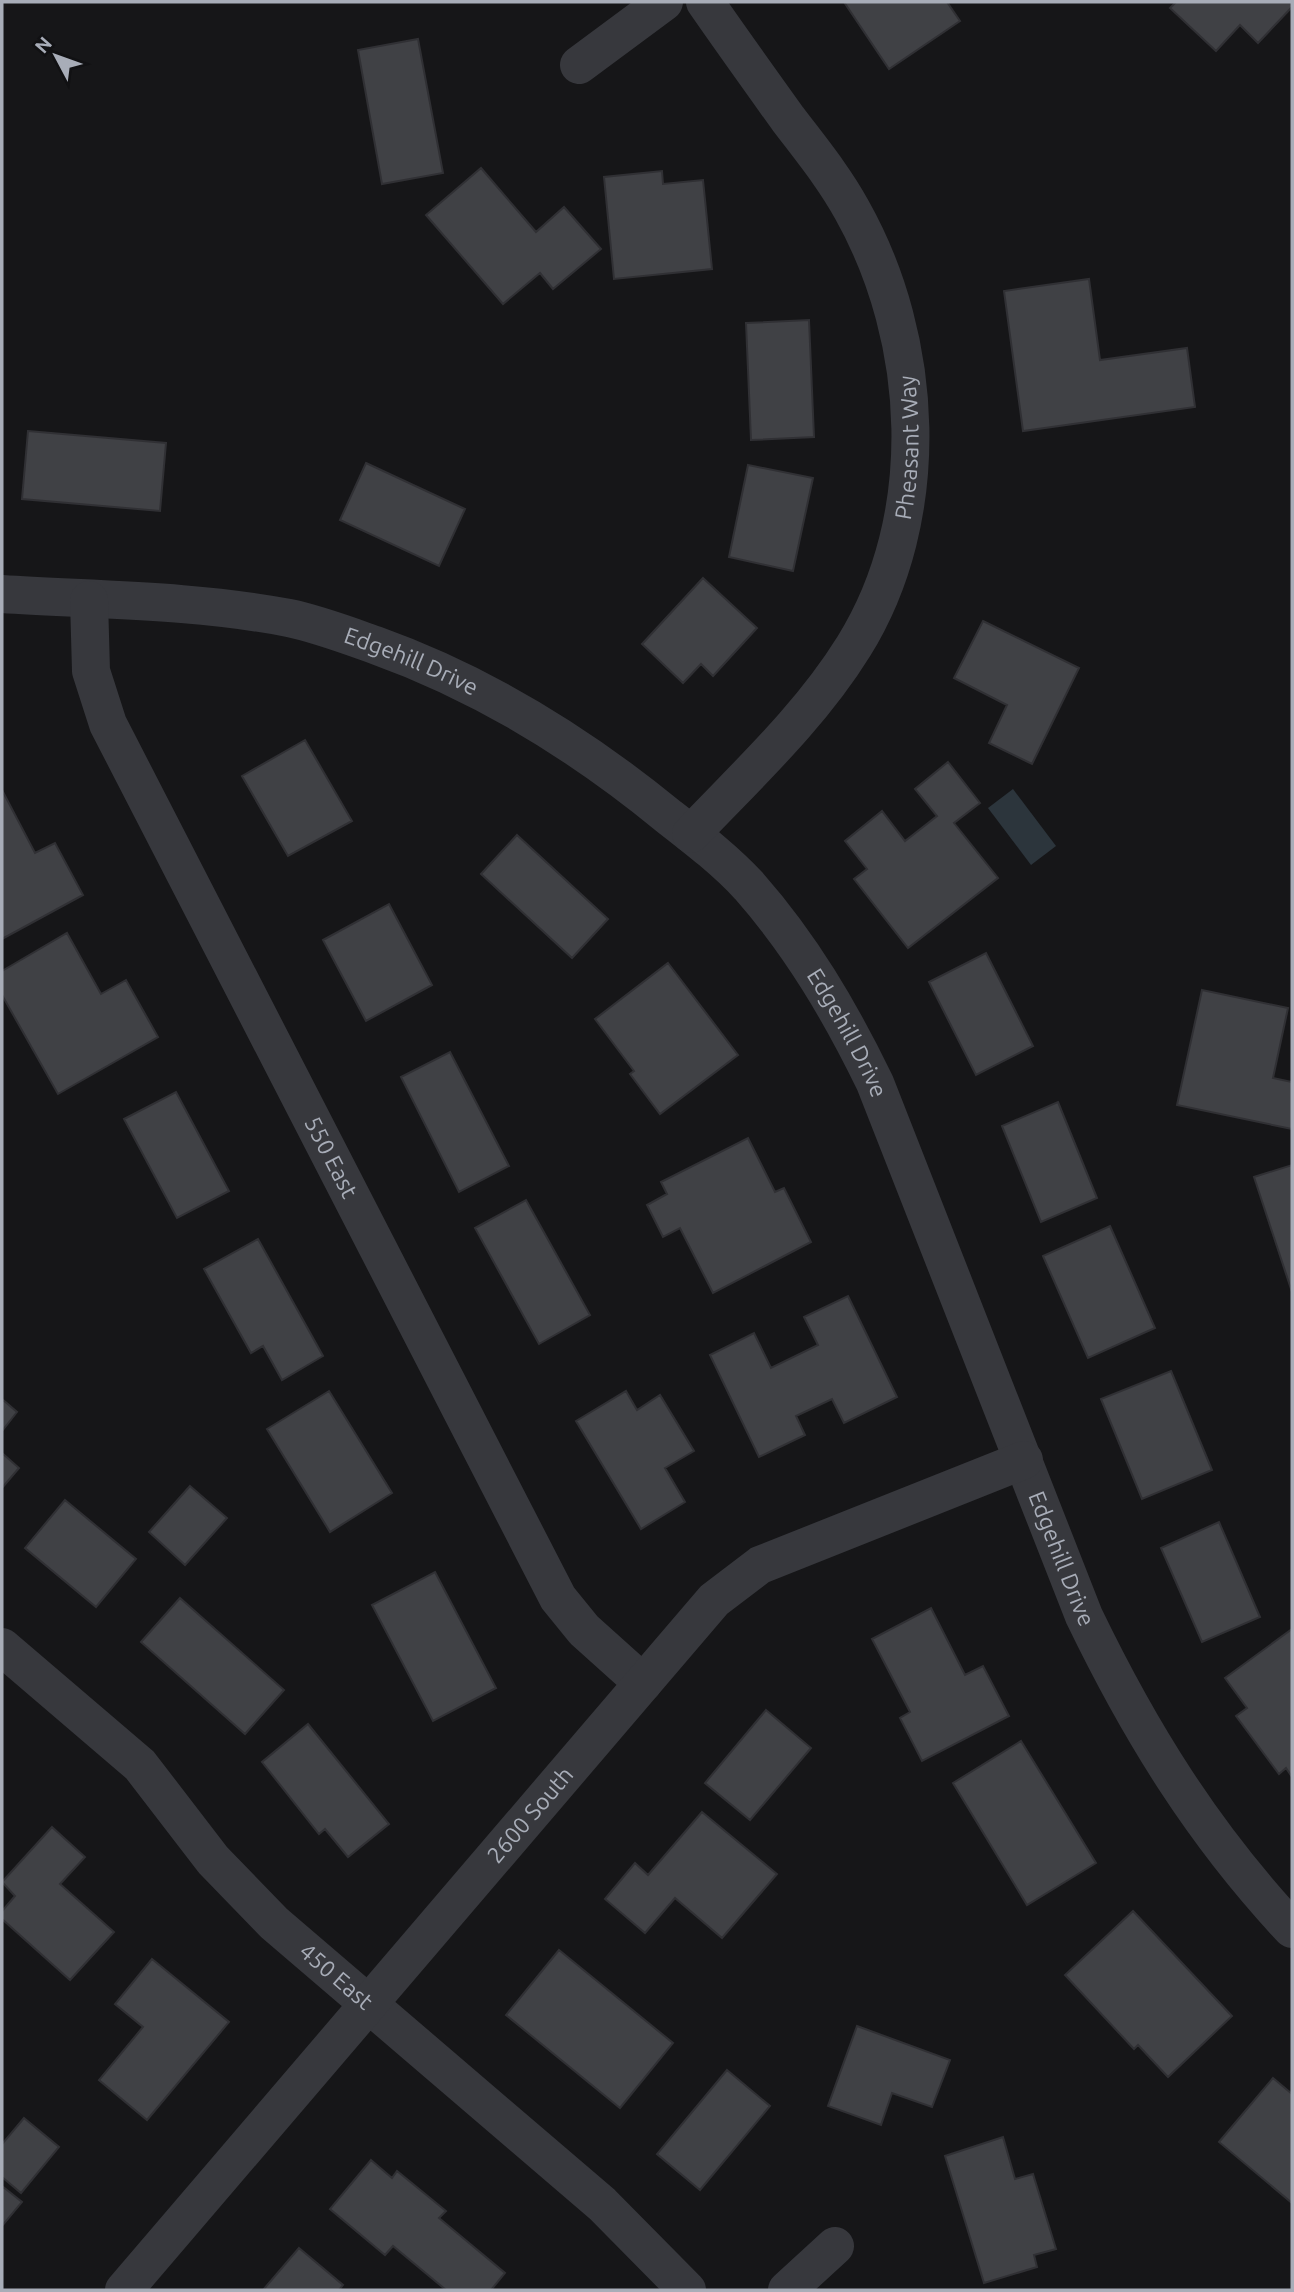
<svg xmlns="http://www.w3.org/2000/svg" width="1294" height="2292" viewBox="0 0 1294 2292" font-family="Ubuntu,sans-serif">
<rect width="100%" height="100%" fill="#161618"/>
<path fill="#2c353c" d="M 1013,789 L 1056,846 L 1031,865 L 988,808 Z"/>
<path fill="#404145" stroke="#303034" stroke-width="2" d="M 844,2 L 947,2 L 960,21 L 889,69 Z
M 1176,2 L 1292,2 L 1292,7 L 1258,43 L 1240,25 L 1216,51 L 1170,8 Z
M 418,39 L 443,173 L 382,184 L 358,50 Z
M 481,168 L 536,232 L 564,207 L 601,249 L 553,289 L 540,273 L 503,304 L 426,215 Z
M 662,171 L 663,184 L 703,180 L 712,269 L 614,279 L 604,177 Z
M 1089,279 L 1100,360 L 1187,348 L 1195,407 L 1023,431 L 1004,291 Z
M 809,320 L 814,437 L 751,440 L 746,323 Z
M 28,431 L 166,443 L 160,511 L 22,499 Z
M 366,463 L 465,509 L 439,566 L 340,520 Z
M 748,465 L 813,478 L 793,571 L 729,557 Z
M 703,578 L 757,628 L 713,676 L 701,664 L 683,683 L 642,644 Z
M 983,621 L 1079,668 L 1032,764 L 989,743 L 1007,705 L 954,678 Z
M 305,740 L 352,821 L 288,856 L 242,776 Z
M 948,762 L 980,803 L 954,823 L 998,878 L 908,948 L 854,879 L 867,869 L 845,841 L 882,811 L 905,841 L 937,816 L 915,789 Z
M 2,790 L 35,853 L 55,843 L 83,895 L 2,939 Z
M 517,835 L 608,919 L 572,958 L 481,874 Z
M 389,904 L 432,985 L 366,1021 L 323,940 Z
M 67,933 L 101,994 L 126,980 L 158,1037 L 58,1094 L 2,995 L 2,971 Z
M 986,953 L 1033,1046 L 976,1075 L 929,982 Z
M 668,963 L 738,1055 L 660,1114 L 630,1074 L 634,1071 L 595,1019 Z
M 1202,990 L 1288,1008 L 1273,1078 L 1292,1082 L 1292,1129 L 1177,1105 Z
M 450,1052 L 509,1166 L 459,1192 L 401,1077 Z
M 176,1092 L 229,1191 L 177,1218 L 124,1119 Z
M 1058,1102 L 1097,1198 L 1041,1222 L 1002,1126 Z
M 748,1138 L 775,1192 L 784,1188 L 811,1242 L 713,1293 L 680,1228 L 663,1237 L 647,1205 L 667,1194 L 661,1182 Z
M 1292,1165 L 1292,1292 L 1254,1177 Z
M 526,1200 L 590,1315 L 539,1344 L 475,1228 Z
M 1110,1226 L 1155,1328 L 1088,1358 L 1043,1256 Z
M 258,1239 L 323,1356 L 282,1380 L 263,1346 L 251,1353 L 204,1269 Z
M 848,1296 L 897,1397 L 844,1423 L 832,1399 L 796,1416 L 805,1435 L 759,1457 L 710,1355 L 754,1333 L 771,1368 L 818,1345 L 804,1317 Z
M 1171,1371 L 1212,1470 L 1142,1499 L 1101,1399 Z
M 329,1391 L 392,1493 L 330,1532 L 267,1429 Z
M 626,1391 L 637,1410 L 660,1395 L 694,1451 L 665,1468 L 685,1502 L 641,1529 L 576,1421 Z
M 2,1399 L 17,1412 L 2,1431 Z
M 2,1453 L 19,1468 L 2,1488 Z
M 190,1486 L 227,1518 L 185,1565 L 149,1532 Z
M 65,1500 L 136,1559 L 96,1607 L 25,1548 Z
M 1219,1522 L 1260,1617 L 1202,1642 L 1161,1548 Z
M 435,1572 L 496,1688 L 433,1721 L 372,1605 Z
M 180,1598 L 284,1690 L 245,1734 L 141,1642 Z
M 931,1608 L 965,1675 L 983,1666 L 1009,1716 L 922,1761 L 900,1718 L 910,1712 L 872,1639 Z
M 1292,1629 L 1292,1777 L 1286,1768 L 1279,1774 L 1236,1716 L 1247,1708 L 1225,1678 Z
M 766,1710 L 811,1748 L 750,1820 L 705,1783 Z
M 308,1724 L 389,1824 L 348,1857 L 325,1829 L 319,1834 L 262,1762 Z
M 1021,1741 L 1096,1863 L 1027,1905 L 953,1783 Z
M 702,1812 L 777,1874 L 722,1938 L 675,1898 L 645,1933 L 605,1899 L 635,1863 L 648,1875 Z
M 52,1827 L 85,1857 L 60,1884 L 114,1932 L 70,1980 L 2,1919 L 2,1911 L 15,1896 L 2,1882 Z
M 1133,1911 L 1232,2016 L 1168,2077 L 1138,2045 L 1134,2049 L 1065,1975 Z
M 559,1950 L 673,2043 L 620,2108 L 506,2015 Z
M 152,1959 L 229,2022 L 147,2120 L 99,2080 L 143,2027 L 115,2004 Z
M 857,2026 L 950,2060 L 932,2107 L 892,2093 L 881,2125 L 828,2106 Z
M 727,2070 L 770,2106 L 700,2190 L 657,2154 Z
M 1273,2078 L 1292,2094 L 1292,2203 L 1219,2142 Z
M 24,2118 L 59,2147 L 21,2193 L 2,2177 L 2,2144 Z
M 1003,2137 L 1015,2179 L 1033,2174 L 1056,2249 L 1034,2255 L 1037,2267 L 984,2283 L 945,2156 Z
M 371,2160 L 392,2178 L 397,2171 L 446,2211 L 439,2218 L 505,2273 L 491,2290 L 446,2290 L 393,2246 L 385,2255 L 330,2209 Z
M 2,2186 L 22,2202 L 2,2226 Z
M 299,2248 L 343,2285 L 339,2290 L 263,2290 Z"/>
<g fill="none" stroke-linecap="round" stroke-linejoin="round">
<g stroke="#37383d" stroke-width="38">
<path d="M 579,65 L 664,2"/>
<path id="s1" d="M 2,594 C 97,600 195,600 289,618 C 318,624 347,635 375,645 C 484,684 579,743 668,816 C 695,837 725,860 749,886 C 801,945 840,1011 875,1083 L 1084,1616 C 1140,1732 1203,1834 1292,1929"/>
<path id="s2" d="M 89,600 L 91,671 L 108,724 L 558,1598 L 584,1630 L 643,1683"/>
<path id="s3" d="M 691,834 C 748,774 810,717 854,646 C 934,517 925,340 852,210 C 834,177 810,148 788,119 C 760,80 732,41 705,2"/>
<path id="s4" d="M 2,1647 L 140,1765 L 213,1860 L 274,1923 L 602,2204 L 687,2290"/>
<path id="s5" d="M 124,2290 L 714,1600 L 760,1565 L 1024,1460"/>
<path d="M 787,2290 L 835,2246"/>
</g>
</g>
<g text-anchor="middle" stroke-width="7" stroke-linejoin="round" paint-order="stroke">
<g font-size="23" fill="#a8adb8" stroke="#111113">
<text dy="8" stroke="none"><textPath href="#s3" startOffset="458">Pheasant Way</textPath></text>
<text dy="8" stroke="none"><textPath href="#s1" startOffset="418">Edgehill Drive</textPath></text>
<text dy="8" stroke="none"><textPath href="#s1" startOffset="1004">Edgehill Drive</textPath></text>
<text dy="8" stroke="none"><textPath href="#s2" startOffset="614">550 East</textPath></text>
<text dy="8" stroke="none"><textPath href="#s1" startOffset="1572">Edgehill Drive</textPath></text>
<text dy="8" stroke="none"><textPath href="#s5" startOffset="625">2600 South</textPath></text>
<text dy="8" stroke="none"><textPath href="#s4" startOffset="471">450 East</textPath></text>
</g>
</g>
<rect width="1294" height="2292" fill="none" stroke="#a8adb8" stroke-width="7"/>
<g transform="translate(56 56) rotate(311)" stroke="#111113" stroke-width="5" paint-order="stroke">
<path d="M0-5L12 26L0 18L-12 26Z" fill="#a8adb8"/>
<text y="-10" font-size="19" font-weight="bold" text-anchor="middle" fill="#a8adb8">N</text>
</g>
</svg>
